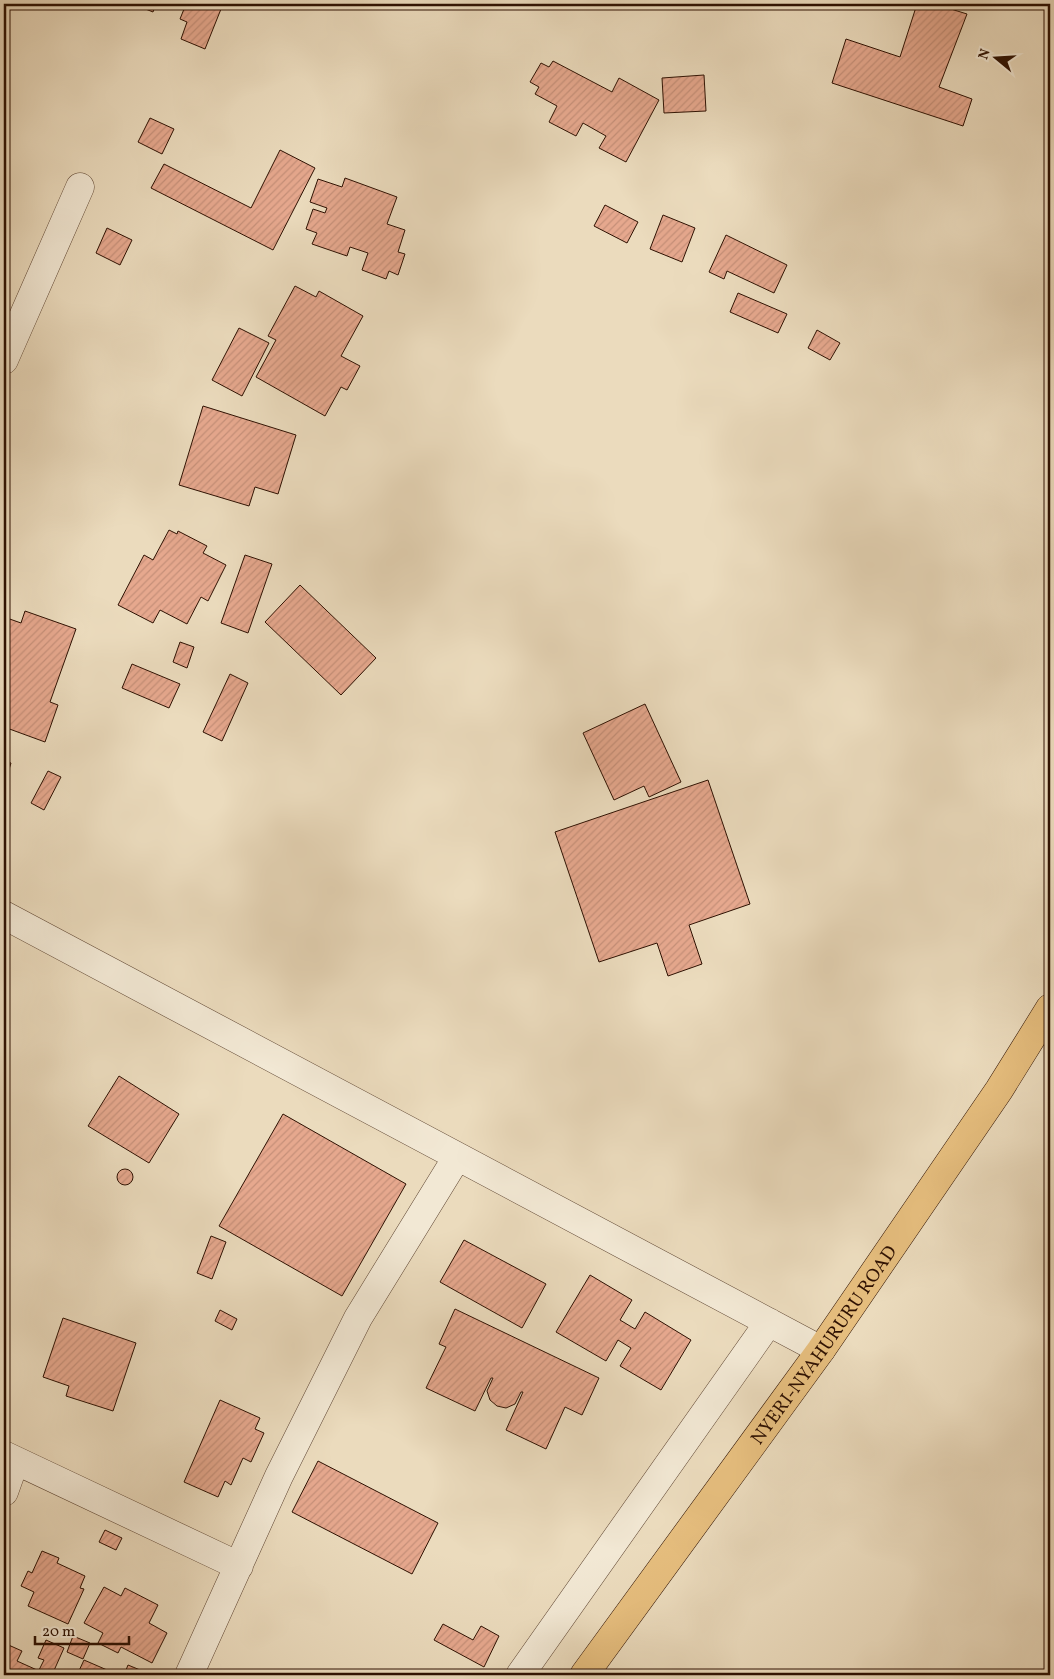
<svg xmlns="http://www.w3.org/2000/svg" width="1054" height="1679" viewBox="0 0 1054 1679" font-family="Vollkorn,serif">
<defs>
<pattern id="building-hatch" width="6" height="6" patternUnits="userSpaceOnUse" patternTransform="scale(1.25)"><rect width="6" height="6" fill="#e6a88e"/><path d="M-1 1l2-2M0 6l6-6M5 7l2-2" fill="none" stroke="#c69079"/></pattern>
</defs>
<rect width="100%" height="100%" fill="#ebdbbd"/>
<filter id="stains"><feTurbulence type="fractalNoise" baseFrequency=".004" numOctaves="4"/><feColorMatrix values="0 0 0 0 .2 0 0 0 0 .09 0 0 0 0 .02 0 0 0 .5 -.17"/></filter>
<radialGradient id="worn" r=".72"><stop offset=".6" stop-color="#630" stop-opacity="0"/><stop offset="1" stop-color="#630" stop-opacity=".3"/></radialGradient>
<path fill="url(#building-hatch)" stroke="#2e1102" d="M 133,4 L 156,4 L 153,12 Z
M 186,4 L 223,4 L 205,49 L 181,39 L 187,22 L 180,19 Z
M 917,4 L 935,4 L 967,14 L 939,87 L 972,99 L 963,126 L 832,83 L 846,39 L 900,57 Z
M 553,61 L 612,92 L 619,78 L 659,100 L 626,162 L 599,148 L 606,136 L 583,123 L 576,136 L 549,122 L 557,106 L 535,94 L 539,87 L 530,82 L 541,63 L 549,67 Z
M 704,75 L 706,111 L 664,113 L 662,78 Z
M 150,118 L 174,129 L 162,154 L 138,142 Z
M 280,150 L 315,168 L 273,250 L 151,188 L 164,164 L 251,208 Z
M 345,178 L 397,197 L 387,224 L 405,230 L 398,252 L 405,254 L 398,275 L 389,271 L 386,279 L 362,270 L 368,253 L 350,247 L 347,256 L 312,244 L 317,233 L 306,229 L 313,209 L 325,213 L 327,208 L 310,202 L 318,179 L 342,187 Z
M 605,205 L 638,222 L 627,243 L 594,226 Z
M 663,215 L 695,228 L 682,262 L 650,249 Z
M 107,228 L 132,240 L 120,265 L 96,253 Z
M 726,235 L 787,265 L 774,293 L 727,271 L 724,279 L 709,272 Z
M 295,286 L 316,297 L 319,291 L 363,316 L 341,356 L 360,366 L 347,390 L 341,387 L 325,416 L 256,377 L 276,340 L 268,336 Z
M 738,293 L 787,314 L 778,333 L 730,312 Z
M 239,328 L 269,343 L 242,396 L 212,380 Z
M 817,330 L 840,343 L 830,360 L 808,348 Z
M 203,406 L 296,435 L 278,494 L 255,487 L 249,506 L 179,485 Z
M 169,530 L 177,534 L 178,531 L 207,546 L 203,553 L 226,565 L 208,601 L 201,597 L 187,624 L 160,610 L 153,623 L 118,605 L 144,555 L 153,560 Z
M 245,555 L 272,564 L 248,633 L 221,623 Z
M 300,585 L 376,658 L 341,695 L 265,622 Z
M 25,611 L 76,629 L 50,702 L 58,705 L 45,742 L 4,727 L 4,617 L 21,623 Z
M 180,642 L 194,647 L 187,668 L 173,662 Z
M 132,664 L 180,684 L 169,708 L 122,688 Z
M 230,674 L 248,683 L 222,741 L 203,732 Z
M 645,704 L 681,782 L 649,797 L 644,786 L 614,800 L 583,733 Z
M 4,761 L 11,763 L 4,786 Z
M 48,771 L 61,777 L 44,810 L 31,803 Z
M 708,780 L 750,904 L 689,925 L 702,964 L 668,976 L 657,943 L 599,962 L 555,832 Z
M 119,1076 L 179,1114 L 149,1163 L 88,1126 Z
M 283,1114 L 406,1184 L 342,1296 L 219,1226 Z
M117 1177a8 8 0 1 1 16 0a8 8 0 1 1-16 0Z
M 211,1236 L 226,1242 L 212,1279 L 197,1273 Z
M 464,1240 L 546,1284 L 522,1328 L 440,1282 Z
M 590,1275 L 632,1300 L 620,1320 L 635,1329 L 645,1312 L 691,1340 L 661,1390 L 620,1366 L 631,1348 L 618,1340 L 606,1361 L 556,1332 Z
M 455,1309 L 599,1378 L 582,1415 L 565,1407 L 546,1449 L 506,1430 L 523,1392 L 521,1392 L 515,1404 L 506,1408 L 497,1406 L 490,1400 L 487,1391 L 493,1378 L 491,1378 L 475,1411 L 426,1388 L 446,1347 L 439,1344 Z
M 220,1310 L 237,1319 L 232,1330 L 215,1321 Z
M 63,1318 L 136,1343 L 113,1411 L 66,1396 L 69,1386 L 43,1377 Z
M 220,1400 L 260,1418 L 255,1429 L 264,1433 L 251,1462 L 243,1458 L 231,1485 L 225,1481 L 218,1497 L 184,1482 Z
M 318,1461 L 438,1523 L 412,1574 L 292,1512 Z
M 105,1530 L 122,1538 L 116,1550 L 99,1542 Z
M 42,1551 L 59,1558 L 57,1563 L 85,1576 L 80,1588 L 84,1589 L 68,1624 L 28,1606 L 34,1592 L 21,1586 L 28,1571 L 32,1573 Z
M 104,1587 L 121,1596 L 125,1588 L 158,1605 L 149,1623 L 167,1633 L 152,1663 L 121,1647 L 118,1653 L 98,1643 L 103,1633 L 84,1623 Z
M 443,1624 L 473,1640 L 481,1626 L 499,1636 L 484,1667 L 434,1640 Z
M 73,1636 L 90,1643 L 83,1659 L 67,1652 Z
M 46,1640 L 64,1648 L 52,1675 L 44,1675 L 38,1672 L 44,1660 L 38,1658 Z
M 4,1643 L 22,1651 L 17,1661 L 37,1670 L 34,1675 L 4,1675 Z
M 84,1660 L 114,1673 L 113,1675 L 77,1675 Z
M 128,1665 L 145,1672 L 144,1675 L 124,1675 Z"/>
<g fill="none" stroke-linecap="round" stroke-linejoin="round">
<defs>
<path id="minor" d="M 4,360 L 80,187
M 4,915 L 821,1350
M 4,1455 L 239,1566
M 4,1492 L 15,1461
M 189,1675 L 279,1476 L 358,1318 L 457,1157
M 520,1675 L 769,1322"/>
<g id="major">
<path id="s1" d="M 584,1675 L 821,1350 L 999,1090 L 1050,1008"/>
</g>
</defs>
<use href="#minor" stroke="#5d4431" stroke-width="29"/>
<use href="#major" stroke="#2e1102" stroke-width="29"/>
<use href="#minor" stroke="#f2e8d4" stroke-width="28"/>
<use href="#major" stroke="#e6be7e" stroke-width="28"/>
</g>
<g text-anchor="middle" stroke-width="4" stroke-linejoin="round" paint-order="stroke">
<g font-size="19" fill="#2e1102" stroke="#f2e8d4">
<text dy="7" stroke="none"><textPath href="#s1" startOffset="408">NYERI-NYAHURURU ROAD</textPath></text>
</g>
</g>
<rect width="1054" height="1679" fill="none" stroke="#ebdbbd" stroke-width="20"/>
<rect x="5" y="5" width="1044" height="1669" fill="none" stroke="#2e1102" stroke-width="2.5"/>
<rect x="10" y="10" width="1034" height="1659" fill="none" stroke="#2e1102"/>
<g transform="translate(996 58) rotate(288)" stroke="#f2e8d4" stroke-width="4" paint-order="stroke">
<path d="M0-4L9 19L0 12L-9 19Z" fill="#2e1102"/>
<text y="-8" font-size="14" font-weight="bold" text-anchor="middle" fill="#2e1102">N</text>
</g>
<path d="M35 1636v8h94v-8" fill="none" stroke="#2e1102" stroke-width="2.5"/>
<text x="42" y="1636" font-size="15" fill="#2e1102" stroke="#f2e8d4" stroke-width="4" paint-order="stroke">20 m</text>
<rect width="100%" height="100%" filter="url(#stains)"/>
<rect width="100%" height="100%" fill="url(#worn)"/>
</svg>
